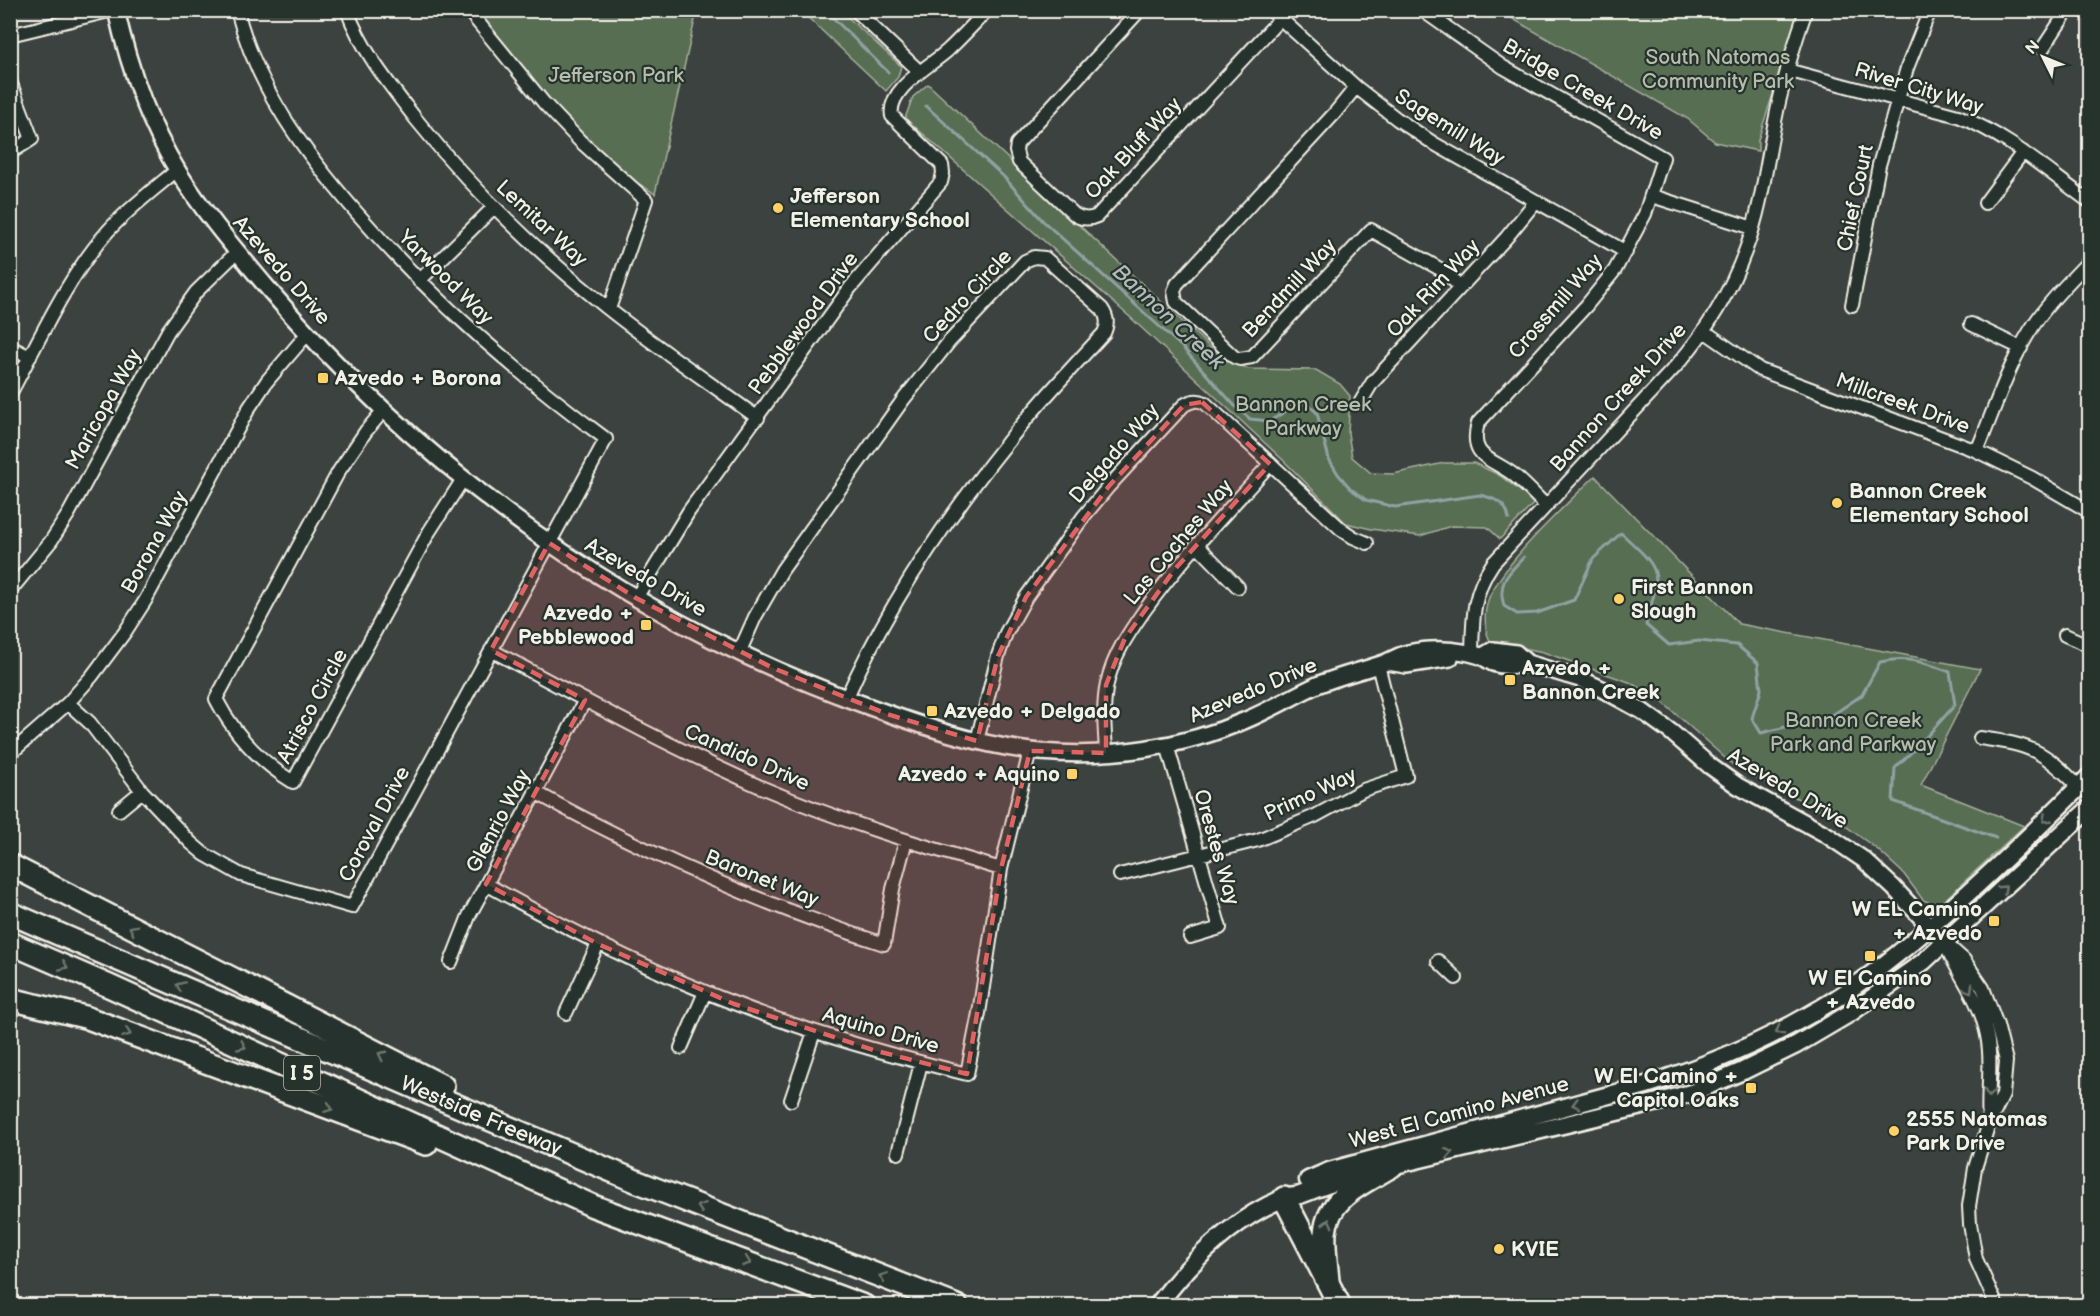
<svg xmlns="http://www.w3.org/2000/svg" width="2100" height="1316" viewBox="0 0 2100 1316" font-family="'Balsamiq Sans',sans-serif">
<rect width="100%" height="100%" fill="#3c4240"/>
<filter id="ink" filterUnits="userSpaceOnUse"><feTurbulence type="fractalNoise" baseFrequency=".0167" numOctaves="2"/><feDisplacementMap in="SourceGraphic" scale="12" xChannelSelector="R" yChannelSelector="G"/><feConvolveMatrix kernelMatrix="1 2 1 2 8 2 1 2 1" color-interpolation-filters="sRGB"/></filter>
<g filter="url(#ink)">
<path fill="#596e52" stroke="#a6b09d" stroke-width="1.5" d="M 474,11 L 697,11 L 655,194 C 647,188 636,183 628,177 C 569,129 522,69 474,11 Z
M 801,11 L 841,11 L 901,66 L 898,77 L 886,91 Z
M 1499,11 L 1800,11 L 1758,140 L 1758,151 L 1715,142 L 1688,119 Z
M 928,84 L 1214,351 L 1248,369 L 1316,370 L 1340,384 L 1350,396 L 1348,433 L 1352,457 L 1371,473 L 1393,474 L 1444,463 L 1474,463 L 1499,475 L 1535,502 L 1500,539 L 1487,527 L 1451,526 L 1420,536 L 1371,529 L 1346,523 L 1284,461 L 1131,318 L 905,118 L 913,97 Z
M 1595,476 L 1739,624 L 1980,669 L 1921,785 L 2024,826 L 1938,906 L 1923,900 L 1903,873 L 1878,850 L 1832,816 L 1734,766 L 1660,700 L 1629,682 L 1543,652 L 1490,641 C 1483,627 1484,607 1491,593 C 1513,553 1562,509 1595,476 Z"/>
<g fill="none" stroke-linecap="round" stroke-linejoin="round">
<path stroke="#92a1a3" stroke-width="3" d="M 825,10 L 888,72
M 926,106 L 1003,176 L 1043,221 L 1182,347 L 1234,405 L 1250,419 L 1270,421 L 1299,403 L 1308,404 L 1317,413 L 1329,459 L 1338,474 L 1351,489 L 1366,500 L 1395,507 L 1480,495 C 1494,498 1507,503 1509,519
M 1524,557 C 1508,574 1497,582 1504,606 L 1517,614 L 1537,613 L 1574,600 L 1593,559 L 1621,533 C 1665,573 1660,570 1646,625 L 1669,645 L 1699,641 L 1737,645 L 1758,663 L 1761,690 L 1752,718 L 1761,733 L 1831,716 L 1862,695 L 1880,662 C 1906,655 1925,663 1950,672 L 1955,705 L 1919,745 L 1895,768 L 1893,801 L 1996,838"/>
<defs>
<path id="minor" d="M 347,10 C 362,51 389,84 415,118 C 471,188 536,251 606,307 C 655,346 707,381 758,418
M 468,10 L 544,103 L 580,141 L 646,200 L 609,309
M 855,10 L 920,72
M 1140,10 L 1017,144 L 1016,151 L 1019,162 L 1075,215 C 1082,219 1089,220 1097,216 L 1280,19
M 1271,10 L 1356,87 L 1397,119 L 1433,143 L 1626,252
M 1422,10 L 1503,67 L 1663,158 L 1645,214 L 1615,270 L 1586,306 L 1478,423 C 1468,459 1493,458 1515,476 C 1526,485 1536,496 1546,506
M 10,35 L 113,10
M 2043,48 L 2068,10
M 1787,70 L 1958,116 C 2007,135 2047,171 2090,202
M 10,81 L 32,139 L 10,153
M 1356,87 L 1334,114 L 1177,284 L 1174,291 L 1176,302 L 1234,357 L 1240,359 L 1252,357 L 1371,230 L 1440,269 L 1461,287
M 1652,196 L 1753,228
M 1985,203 L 2023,152
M 419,281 L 494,207
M 1852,305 L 1879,165 L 1907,68 L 1930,10
M 1971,324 L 2021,348
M 1704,331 L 1760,370 L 1977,451 L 2032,478 L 2090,512
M 10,347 L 30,357
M 10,394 C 40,339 66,279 108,231 C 129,208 153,190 177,170
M 1360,403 L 1372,383 L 1506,238 L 1536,201
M 384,410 L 366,431 L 339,471 L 216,699 C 234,734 259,761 293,782 L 429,532 L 463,479
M 1977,451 C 1995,408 2010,359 2037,320 C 2052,298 2072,279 2090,260
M 1197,545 L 1238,587
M 10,591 L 51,541 L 69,513 L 168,331 L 196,292 L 237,252
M 636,598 L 689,511 L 850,288 L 941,182 L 943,173 L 942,165 L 892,116 C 887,89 930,66 947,51 C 961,38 974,24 987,10
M 2065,635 L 2090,646
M 491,650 C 581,698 670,747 763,788 C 840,821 920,845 1001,869
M 739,653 L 755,617 L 782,570 L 903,400 L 949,342 L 1025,261 L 1034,257 L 1045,258 L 1102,309 C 1108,318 1108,324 1104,333 C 1071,369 1037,404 1007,443 C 945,520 886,608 846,699
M 1472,653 C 1473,618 1472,594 1493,563 L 1676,366 C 1706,332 1730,293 1746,249 C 1764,201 1768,148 1780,98 C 1787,68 1796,39 1806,10
M 68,703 L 90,723 L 142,791 L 191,843 L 204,854 L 241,875 L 352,907 L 606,439 C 515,372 431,298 357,213 C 304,152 257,89 237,10
M 1980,738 C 2031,745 2043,750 2079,787
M 977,741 L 998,656 L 1006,633 L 1026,597 L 1084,516 L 1109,486 L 1184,405 C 1191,401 1197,399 1205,403 L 1341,529 L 1353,537 L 1367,543
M 1167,745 L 1220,928 L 1190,937
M 12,752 L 68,703 L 92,676 L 125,632 L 145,601 L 249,408 L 267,381 L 308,333
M 1106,753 C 1105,730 1102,707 1107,684 C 1113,656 1128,634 1144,611 C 1182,558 1227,512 1270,464
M 535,792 C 647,854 762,905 884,944 L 893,889 L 906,840
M 119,810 L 142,791
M 1120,875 L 1258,840 L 1315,816 L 1363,790 L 1406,776 L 1378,665
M 486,884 C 567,929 649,971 736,1004 C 811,1033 889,1055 967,1074 L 979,1013 L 1001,869 L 1030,751
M 1945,943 L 1964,960 L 1983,988 L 1997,1025 L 2006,1061 L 2003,1095 L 1989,1123 L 1975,1168 L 1969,1206 L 1970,1224 L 1976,1259 L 1997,1306
M 1947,948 C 1959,975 1978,998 1985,1027 C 1994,1059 1986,1090 1989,1123
M 1438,961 L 1456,978
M 451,962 L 469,916 L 585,700
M 566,1013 L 598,944
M 681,1048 L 705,992
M 791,1100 L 814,1032
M 898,1153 L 921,1063"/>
<path id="tertiary" d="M 116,10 C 129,68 148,123 179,173 C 204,213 235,249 265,285 C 424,473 630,620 862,704 C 919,725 979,746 1040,752 C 1109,758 1182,748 1246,720 C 1270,710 1293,696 1317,685 C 1339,676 1361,671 1384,663 C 1392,660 1399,655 1408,653 C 1430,648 1456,649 1477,655 C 1483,656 1487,660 1493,663 C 1504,667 1516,666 1527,663
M 1483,656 L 1493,650 L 1516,653 L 1527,663 L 1580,679 L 1600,688 L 1642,711 L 1671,732 L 1710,766 L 1738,786 L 1827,835 L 1864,860 L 1894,888 L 1945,943
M 1388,662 L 1406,665 L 1450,658"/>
<path id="secondary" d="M 1308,1180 L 1329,1171 L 1646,1085 C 1703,1067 1757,1045 1809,1015 C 1871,980 1925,932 1978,884 C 2016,849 2053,813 2090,776
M 1157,1306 C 1190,1262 1231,1220 1282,1199 C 1288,1196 1294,1197 1300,1195 C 1324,1186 1346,1177 1370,1171 L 1667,1100 L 1691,1093 L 1743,1071 L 1796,1045 L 1852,1012 L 1923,962 L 2090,808"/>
<g id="motorway">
<path d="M 10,865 L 443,1086"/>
<path id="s1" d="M 10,913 L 465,1109 L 638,1182 L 957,1306"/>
<path d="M 10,943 L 109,986 L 593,1206 L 864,1306"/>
<path d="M 10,999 L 85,1017 L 426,1144"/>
<path d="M 1284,1198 L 1340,1306"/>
<path d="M 1328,1281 C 1327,1266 1324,1249 1325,1233 C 1328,1196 1364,1183 1392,1166"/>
</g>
</defs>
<use href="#minor" stroke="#f4f1e8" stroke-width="16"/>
<use href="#tertiary" stroke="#f4f1e8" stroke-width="20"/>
<use href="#secondary" stroke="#f4f1e8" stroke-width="21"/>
<use href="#motorway" stroke="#f4f1e8" stroke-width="26"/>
<use href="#minor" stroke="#26332d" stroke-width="12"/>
<use href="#tertiary" stroke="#26332d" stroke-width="15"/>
<use href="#secondary" stroke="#26332d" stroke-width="16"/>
<use href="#motorway" stroke="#26332d" stroke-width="21"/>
</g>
<defs><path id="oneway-chevron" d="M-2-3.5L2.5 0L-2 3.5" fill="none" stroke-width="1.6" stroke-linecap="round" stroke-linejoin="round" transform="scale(1.5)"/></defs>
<g stroke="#6e766e">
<use href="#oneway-chevron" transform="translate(2046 819) rotate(136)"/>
<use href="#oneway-chevron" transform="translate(2003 889) rotate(-43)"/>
<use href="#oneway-chevron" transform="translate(133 929) rotate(-153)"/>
<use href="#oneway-chevron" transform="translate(64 966) rotate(23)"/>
<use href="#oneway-chevron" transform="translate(180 986) rotate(-157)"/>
<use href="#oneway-chevron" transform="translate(1969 989) rotate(60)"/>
<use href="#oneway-chevron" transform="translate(1779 1031) rotate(152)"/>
<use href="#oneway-chevron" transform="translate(127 1033) rotate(20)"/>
<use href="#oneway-chevron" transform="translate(242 1046) rotate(24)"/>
<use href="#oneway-chevron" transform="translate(382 1055) rotate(-153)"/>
<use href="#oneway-chevron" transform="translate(1989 1093) rotate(97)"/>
<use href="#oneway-chevron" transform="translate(1576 1104) rotate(165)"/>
<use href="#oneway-chevron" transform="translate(329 1108) rotate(20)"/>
<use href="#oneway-chevron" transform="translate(1449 1153) rotate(-13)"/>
<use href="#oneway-chevron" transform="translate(701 1207) rotate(-159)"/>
<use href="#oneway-chevron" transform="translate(1328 1223) rotate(-75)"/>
<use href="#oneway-chevron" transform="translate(747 1262) rotate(20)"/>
<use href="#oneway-chevron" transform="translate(883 1277) rotate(-159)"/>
</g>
</g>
<path fill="#df6462" fill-opacity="0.2" stroke="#df6462" stroke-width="4.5" stroke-dasharray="12 8" stroke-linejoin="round" d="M 1202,402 L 1270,464 L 1175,569 L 1125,638 L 1106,685 L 1106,753 L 1030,751 L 1001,869 L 967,1074 L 873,1050 L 734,1004 L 598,944 L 486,884 L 585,700 L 491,650 L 549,543 L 636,598 L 773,668 L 887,714 L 977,741 L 998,656 L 1026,597 L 1109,486 L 1184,405 Z"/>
<g fill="#ffd166" stroke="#26332d" stroke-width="2">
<circle cx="778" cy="208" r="6"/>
<rect x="317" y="372" width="12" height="12" rx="3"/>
<circle cx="1837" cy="503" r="6"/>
<circle cx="1619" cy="599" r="6"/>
<rect x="640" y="619" width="12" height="12" rx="3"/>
<rect x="1504" y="674" width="12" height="12" rx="3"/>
<rect x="926" y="705" width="12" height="12" rx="3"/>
<rect x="1066" y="768" width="12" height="12" rx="3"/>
<rect x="1988" y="915" width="12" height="12" rx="3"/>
<rect x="1864" y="950" width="12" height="12" rx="3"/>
<rect x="1745" y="1082" width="12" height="12" rx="3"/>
<circle cx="1894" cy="1131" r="6"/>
<circle cx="1499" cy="1249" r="6"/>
</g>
<g text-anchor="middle" stroke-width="4.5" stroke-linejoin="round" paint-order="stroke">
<rect fill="#26332d" stroke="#b6b8b0" stroke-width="1.5" x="284" y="1056" width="36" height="34" rx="4.5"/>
<g font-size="20" font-weight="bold" fill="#f4f1e8">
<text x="302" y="1080">I 5</text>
</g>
<g font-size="21" fill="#b6bdac" stroke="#26332d">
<text x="1718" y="64">South Natomas<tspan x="1718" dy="24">Community Park</tspan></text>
<text x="616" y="82">Jefferson Park</text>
<text x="1303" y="411">Bannon Creek<tspan x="1303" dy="24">Parkway</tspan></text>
<text x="1853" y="727">Bannon Creek<tspan x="1853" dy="24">Park and Parkway</tspan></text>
</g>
<g font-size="21" fill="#f4f1e8" stroke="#26332d">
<text transform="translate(1919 88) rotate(17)" y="7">River City Way</text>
<text transform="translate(1583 89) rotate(30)" y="7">Bridge Creek Drive</text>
<text transform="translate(1450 127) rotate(32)" y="7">Sagemill Way</text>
<text transform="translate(1133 148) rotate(-47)" y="7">Oak Bluff Way</text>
<text transform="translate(1855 198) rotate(-78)" y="7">Chief Court</text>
<text transform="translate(542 223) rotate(43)" y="7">Lemitar Way</text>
<text transform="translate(282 270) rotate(49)" y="7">Azevedo Drive</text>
<text transform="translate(446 277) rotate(45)" y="7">Yarwood Way</text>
<text transform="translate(1289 288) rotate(-47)" y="7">Bendmill Way</text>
<text transform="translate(1433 288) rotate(-47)" y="7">Oak Rim Way</text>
<text transform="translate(967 296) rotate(-47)" y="7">Cedro Circle</text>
<text transform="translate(1555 306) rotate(-49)" y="7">Crossmill Way</text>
<text transform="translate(803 323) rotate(-54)" y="7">Pebblewood Drive</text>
<text transform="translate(1618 397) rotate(-48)" y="7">Bannon Creek Drive</text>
<text transform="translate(1903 403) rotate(20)" y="7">Millcreek Drive</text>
<text transform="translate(103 409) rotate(-61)" y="7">Maricopa Way</text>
<text transform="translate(1114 453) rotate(-49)" y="7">Delgado Way</text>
<text transform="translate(154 542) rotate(-61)" y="7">Borona Way</text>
<text transform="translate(1178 542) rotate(-50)" y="7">Las Coches Way</text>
<text transform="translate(646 577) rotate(30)" y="7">Azevedo Drive</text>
<text transform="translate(1253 690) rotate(-23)" y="7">Azevedo Drive</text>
<text transform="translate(312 706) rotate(-62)" y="7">Atrisco Circle</text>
<text transform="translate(747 757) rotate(24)" y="7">Candido Drive</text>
<text transform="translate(1788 788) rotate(31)" y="7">Azevedo Drive</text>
<text transform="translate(1310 794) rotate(-25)" y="7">Primo Way</text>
<text transform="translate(498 821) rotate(-62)" y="7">Glenrio Way</text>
<text transform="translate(374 824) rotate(-62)" y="7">Coroval Drive</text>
<text transform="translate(1217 847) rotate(74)" y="7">Orestes Way</text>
<text transform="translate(762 878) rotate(22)" y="7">Baronet Way</text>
<text transform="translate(881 1030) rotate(16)" y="7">Aquino Drive</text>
<text transform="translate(1459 1112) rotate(-15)" y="7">West El Camino Avenue</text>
<text dy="7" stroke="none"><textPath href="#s1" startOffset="513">Westside Freeway</textPath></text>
</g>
<g font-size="21" font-weight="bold" fill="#f4f1e8" stroke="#26332d" text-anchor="start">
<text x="790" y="203">Jefferson<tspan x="790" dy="24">Elementary School</tspan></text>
<text x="335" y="385">Azvedo + Borona</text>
<text x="1849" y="498">Bannon Creek<tspan x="1849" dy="24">Elementary School</tspan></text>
<text x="1631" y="594">First Bannon<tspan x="1631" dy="24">Slough</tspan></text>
<text x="634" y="620" text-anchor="end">Azvedo +<tspan x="634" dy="24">Pebblewood</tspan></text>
<text x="1522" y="675">Azvedo +<tspan x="1522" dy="24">Bannon Creek</tspan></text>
<text x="944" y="718">Azvedo + Delgado</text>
<text x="1060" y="781" text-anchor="end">Azvedo + Aquino</text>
<text x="1982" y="916" text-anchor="end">W EL Camino<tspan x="1982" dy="24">+ Azvedo</tspan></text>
<text x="1870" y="985" text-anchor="middle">W El Camino<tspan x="1870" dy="24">+ Azvedo</tspan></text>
<text x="1739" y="1083" text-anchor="end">W El Camino +<tspan x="1739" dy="24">Capitol Oaks</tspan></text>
<text x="1906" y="1126">2555 Natomas<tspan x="1906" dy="24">Park Drive</tspan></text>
<text x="1511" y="1256">KVIE</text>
</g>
<g font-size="22" font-style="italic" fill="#b2bbba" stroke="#26332d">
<text transform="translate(1169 316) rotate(43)" y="8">Bannon Creek</text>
</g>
</g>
<rect width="2100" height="1316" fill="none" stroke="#26332d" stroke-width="36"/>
<rect x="18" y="18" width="2064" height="1280" fill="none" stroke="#f4f1e8" stroke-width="2" filter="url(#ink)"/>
<g transform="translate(2043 57) rotate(313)" stroke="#26332d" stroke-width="4.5" paint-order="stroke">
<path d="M0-4.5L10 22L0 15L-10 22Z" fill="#f4f1e8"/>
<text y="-9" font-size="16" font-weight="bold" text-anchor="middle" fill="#f4f1e8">N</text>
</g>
</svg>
